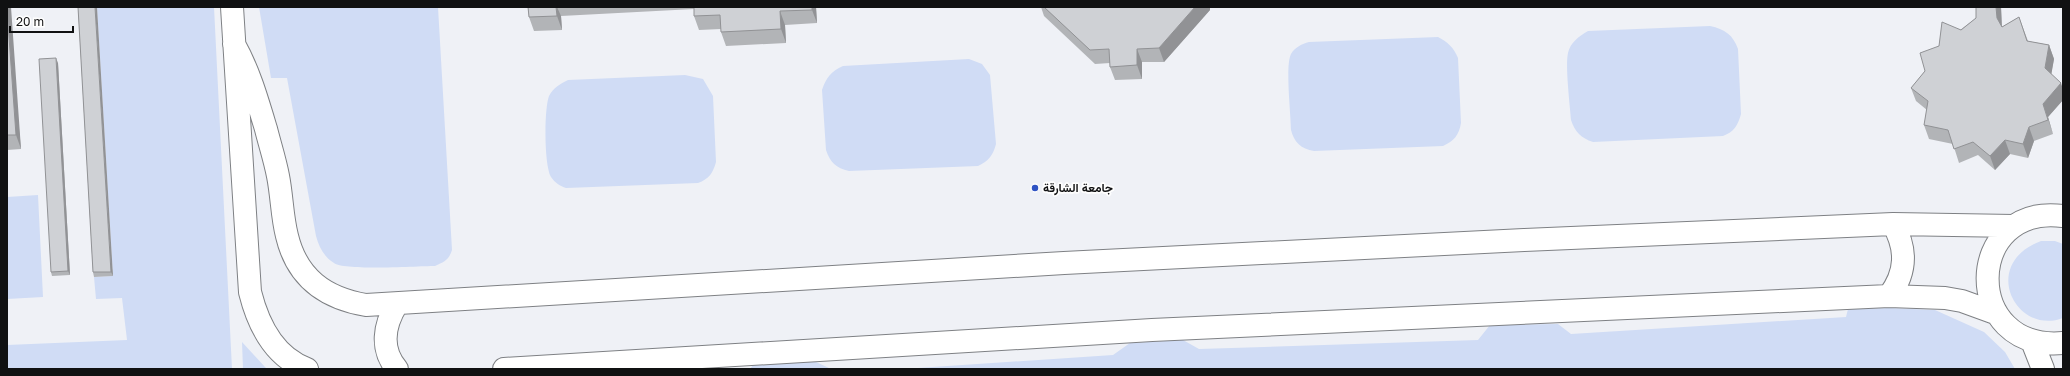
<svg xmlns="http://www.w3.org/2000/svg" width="2070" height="376" viewBox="0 0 2070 376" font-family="'Golos Text',Vazirmatn,sans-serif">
<rect width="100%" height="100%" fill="#eff1f6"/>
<path fill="#d0dcf5" d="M 97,7 L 214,7 L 232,369 L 7,369 L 7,345 L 127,340 L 122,298 L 96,299 L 94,277 L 113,276 Z
M 259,7 L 438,7 L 452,250 C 449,260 444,262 435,266 C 417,266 345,271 334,263 C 324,257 319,247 316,236 L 287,78 L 271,78 Z
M 1710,26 C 1725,29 1733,35 1738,49 L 1741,114 C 1738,125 1734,132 1723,136 L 1593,142 C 1581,138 1575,132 1571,120 C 1570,105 1565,66 1568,53 C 1570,43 1579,36 1588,31 Z
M 1438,37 C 1448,42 1454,48 1458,58 L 1461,123 C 1459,135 1454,141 1443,146 L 1314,151 C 1301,149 1294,142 1291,130 C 1291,114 1285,66 1291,54 C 1295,47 1302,44 1309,42 Z
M 969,59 L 982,64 L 990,75 L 996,144 C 993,155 989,161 978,166 L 849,171 C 836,168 830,162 826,150 L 822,90 C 826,78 831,71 843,66 Z
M 685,75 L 703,79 L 713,96 L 716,162 C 713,173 709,179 698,183 L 566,188 C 560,186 555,183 551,177 C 544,165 544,109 549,96 C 553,88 560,84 568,80 Z
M 38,195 L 43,297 L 7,299 L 7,197 Z
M 2041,241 L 2055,241 L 2063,244 L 2063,318 C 2016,336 1979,264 2041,241 Z
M 1890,308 L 1935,310 L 1984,332 L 2005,352 L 2015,369 L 903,369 L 1113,355 L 1130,343 L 1183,340 L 1199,349 L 1478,340 L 1490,325 L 1558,324 L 1571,334 L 1846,317 L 1848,309 Z
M 242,342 L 265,367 L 267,369 L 243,369 Z
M 814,361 L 831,369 L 750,369 L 753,365 Z"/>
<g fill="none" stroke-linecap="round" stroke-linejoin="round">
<defs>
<path id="minor" d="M 232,7 L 250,292 C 258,324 274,357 307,369
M 234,44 C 249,71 257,99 266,129 C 270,145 275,160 278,176 C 282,196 282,217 287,236 C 297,278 325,298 366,305 L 1064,263 L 1524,240 L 1893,224 L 2014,226
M 2063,216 C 1964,203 1961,352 2063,343
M 1889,296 C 1907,272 1907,249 1893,224
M 397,304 C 384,325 380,349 397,369
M 2032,341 L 2043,369
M 504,369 L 1152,330 L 1889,296 L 1945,298 L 1962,301 L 1995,313"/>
</defs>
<use href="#minor" stroke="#7e8084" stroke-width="24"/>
<use href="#minor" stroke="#fff" stroke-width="22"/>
</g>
<path fill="#b2b4b7" d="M 7,7 L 21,149 L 7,150 Z
M 78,7 L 113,276 L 94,277 L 93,272 Z
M 528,7 L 816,7 L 817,23 L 785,25 L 786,43 L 726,46 L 721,32 L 721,29 L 699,30 L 694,16 L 694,9 L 561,16 L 562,30 L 534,31 L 529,17 Z
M 1041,7 L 1210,7 L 1210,10 L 1164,62 L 1142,62 L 1142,79 L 1115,80 L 1110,67 L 1110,63 L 1095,64 L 1044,16 Z
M 1976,7 L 2001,7 L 2002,27 L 2019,17 L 2028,41 L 2049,45 L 2054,59 L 2051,74 L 2063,89 L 2063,100 L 2048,117 L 2053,134 L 2034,141 L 2028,158 L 2010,154 L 1995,170 L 1978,155 L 1959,163 L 1953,144 L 1929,139 L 1924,125 L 1927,110 L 1916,101 L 1911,88 L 1925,71 L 1939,46 L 1976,18 Z
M 58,63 L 70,275 L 52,276 L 51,272 Z"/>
<path fill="#919295" d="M 7,7 L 11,7 L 21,149 L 16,135 Z
M 95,7 L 97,7 L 113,276 L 111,272 Z
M 556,7 L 557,7 L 561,16 L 562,30 L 557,16 Z
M 812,7 L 816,7 L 817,23 L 812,10 Z
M 1195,7 L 1210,7 L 1210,10 L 1164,62 L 1159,48 Z
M 1996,7 L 2001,7 L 2002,32 L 1997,18 Z
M 780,11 L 785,25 L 786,43 L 781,29 Z
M 2049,45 L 2054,59 L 2050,82 L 2045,68 Z
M 1137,49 L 1142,62 L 1142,79 L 1137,65 Z
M 56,58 L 58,63 L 70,275 L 68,271 Z
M 2061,83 L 2063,89 L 2063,100 L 2048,117 L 2053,134 L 2043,104 Z
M 2029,127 L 2034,141 L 2028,158 L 2023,144 Z
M 2005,140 L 2010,154 L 1995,170 L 1990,156 Z"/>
<path fill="#cfd1d5" stroke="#919295" d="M 78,7 L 95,7 L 111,272 L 93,272 Z
M 528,7 L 556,7 L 557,16 L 529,17 Z
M 694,7 L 812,7 L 812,10 L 780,11 L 781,29 L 721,32 L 720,15 L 694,16 Z
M 1044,7 L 1195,7 L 1159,48 L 1137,49 L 1137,65 L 1110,67 L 1109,49 L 1090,50 Z
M 1976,7 L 1996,7 L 1997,18 L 2002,27 L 2019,17 L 2027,41 L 2049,45 L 2045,68 L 2061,83 L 2043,104 L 2048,120 L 2029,127 L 2023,144 L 2005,140 L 1990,156 L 1973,142 L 1954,149 L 1948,130 L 1924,125 L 1928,101 L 1911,88 L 1925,71 L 1920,53 L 1939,46 L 1942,22 L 1961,30 L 1976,18 Z
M 7,9 L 16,135 L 7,135 Z
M 56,58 L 68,271 L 51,272 L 39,59 Z"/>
<circle fill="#2f53c3" stroke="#fefefe" stroke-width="1.5" cx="1035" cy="188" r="4"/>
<g text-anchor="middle" stroke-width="3.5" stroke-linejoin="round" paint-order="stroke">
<g font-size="12" font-weight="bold" fill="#101112" stroke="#fefefe" text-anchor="start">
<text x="1043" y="192">جامعة الشارقة</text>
</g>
</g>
<rect width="2070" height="376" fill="none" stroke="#101112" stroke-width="16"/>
<path d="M10 26v6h63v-6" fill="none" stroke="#101112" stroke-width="2"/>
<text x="16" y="26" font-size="12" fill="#101112" stroke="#fefefe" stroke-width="3" paint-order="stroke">20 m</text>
</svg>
